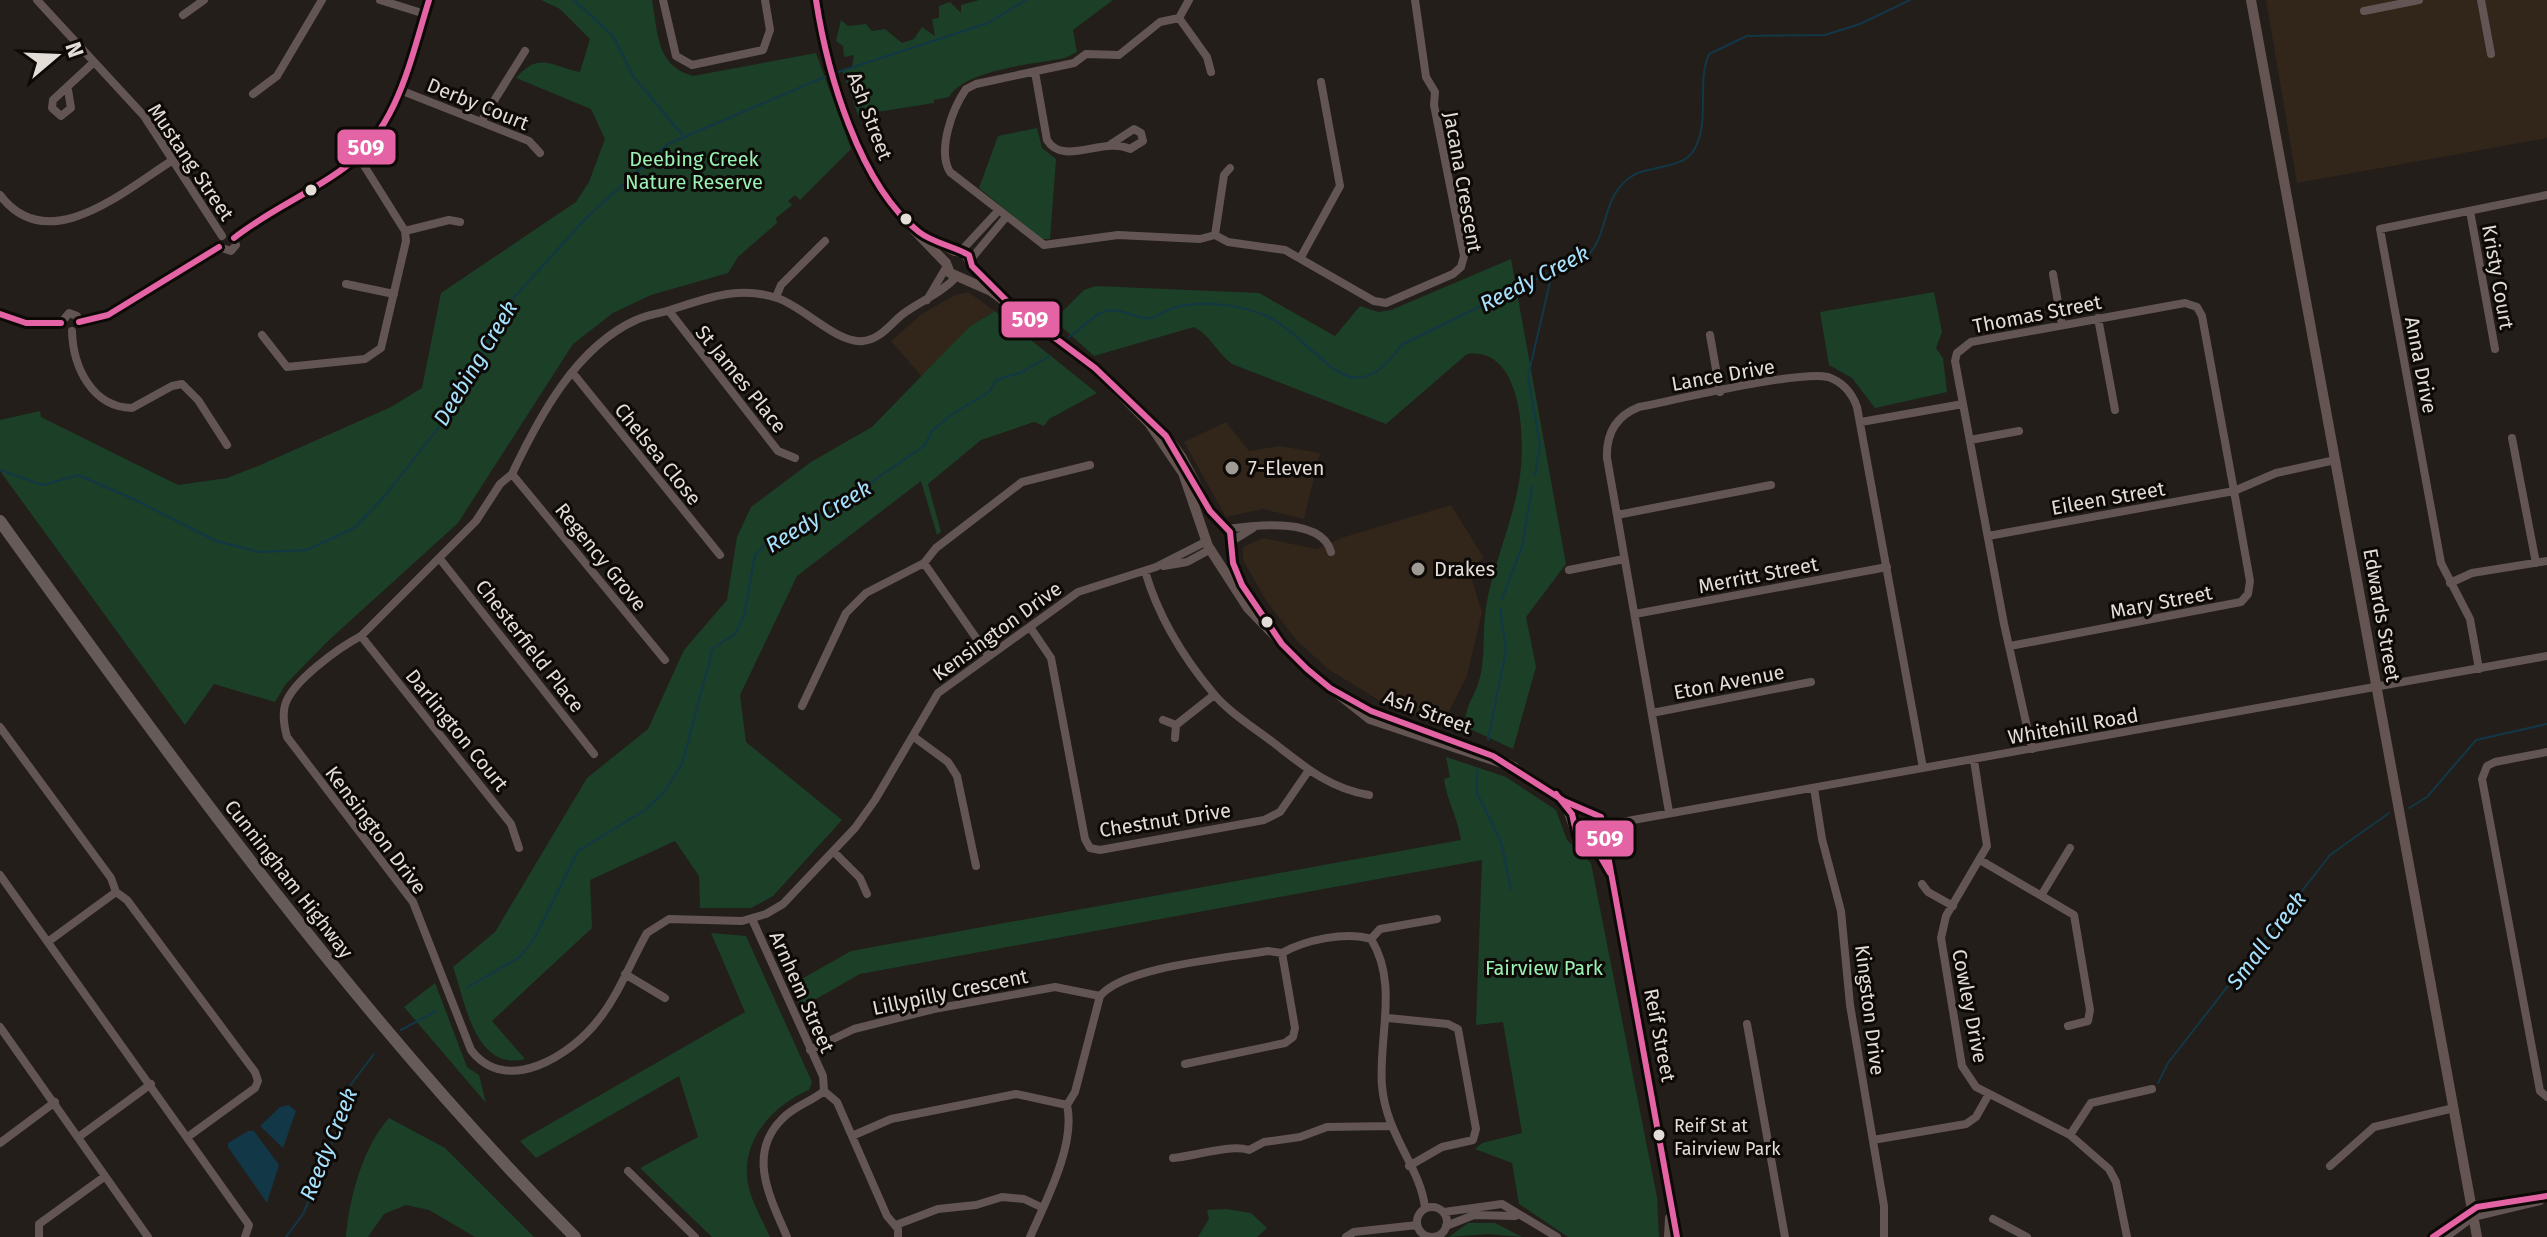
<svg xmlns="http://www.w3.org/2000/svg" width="2547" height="1237" viewBox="0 0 2547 1237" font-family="'Fira Sans',sans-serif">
<rect width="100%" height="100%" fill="#231e1a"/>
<path fill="#32251a" d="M 2266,0 L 2547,0 L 2547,138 L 2297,183 Z
M 968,292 L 995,311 L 969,327 L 923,378 L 891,341 L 922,314 L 955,295 Z
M 1226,422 L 1249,451 L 1280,446 L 1320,453 L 1304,519 L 1263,509 L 1226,517 L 1184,442 Z
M 1451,505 L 1484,558 L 1468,568 L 1482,612 L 1467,676 L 1449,711 L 1437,720 L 1393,709 L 1328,669 L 1297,641 L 1267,602 L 1243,560 L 1243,547 L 1263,538 L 1317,549 L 1341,538 Z"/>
<path fill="#1b3f27" d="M 541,0 L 652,0 C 658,33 656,66 693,76 L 816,53 L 851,149 L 800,200 L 795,195 L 788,201 L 792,205 L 776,218 L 777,223 L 738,257 L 728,273 L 651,295 L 613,313 L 573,344 L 458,523 L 329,640 L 285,685 L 275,702 L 214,684 L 185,725 L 0,471 L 0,420 L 40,411 L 41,417 L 178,485 L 227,478 L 258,466 L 391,407 L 422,388 L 441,293 L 576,202 L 589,182 L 605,139 L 591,109 L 516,78 C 539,51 551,66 580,72 L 590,39 L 560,9 Z
M 979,0 L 1113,0 L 1073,30 L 1077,52 L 1065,58 C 1034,64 964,70 949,97 L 934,100 L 934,103 L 858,115 L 842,70 L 852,67 L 854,55 L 844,57 L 843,46 L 836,41 L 841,20 L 848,26 L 866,24 L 872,31 L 885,29 L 902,43 L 914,39 L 922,27 L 935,36 L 932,19 L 939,18 L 939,6 L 950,2 L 961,13 L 961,5 Z
M 1037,128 L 1042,148 L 1056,159 L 1050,239 L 1041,239 L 979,188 L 998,136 Z
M 1511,259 L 1566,564 L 1526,617 L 1536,667 L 1513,749 L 1466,727 C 1463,707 1474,699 1479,681 C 1486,658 1482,631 1486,607 C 1493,565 1512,524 1519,482 C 1526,443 1524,346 1467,354 L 1386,424 L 1232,364 C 1217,353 1210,335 1194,327 L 1094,356 L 1054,320 L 1084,290 L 1096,286 L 1259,293 L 1335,336 L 1360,306 L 1378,312 L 1391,310 Z
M 1934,292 L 1942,332 L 1936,348 L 1943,358 L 1947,392 L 1875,408 L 1852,378 L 1829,365 L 1820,312 Z
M 995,311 L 1097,393 L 1049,419 L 1044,426 L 1034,422 L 981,440 L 928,484 L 941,532 L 937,535 L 921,481 L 797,576 L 740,695 L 746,742 L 842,820 L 773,896 L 751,908 L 700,908 L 699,876 L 675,841 L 590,880 L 592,928 L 492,1021 L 525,1059 C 475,1072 465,1001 453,967 L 495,932 L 587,778 L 648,729 L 684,650 L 727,600 L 737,537 L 751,507 L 811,462 L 872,427 L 969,327 Z
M 1446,757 L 1506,777 L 1556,810 L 1567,840 L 1591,863 L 1657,1197 L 1659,1237 L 1568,1237 L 1519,1204 L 1512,1163 L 1475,1149 L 1482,1143 L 1522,1133 L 1503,1022 L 1476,1025 L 1482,860 L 860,974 L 802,1007 L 791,985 L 851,951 L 1461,840 C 1458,819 1447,801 1444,779 L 1450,777 Z
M 711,933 L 746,936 L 812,1082 L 809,1090 C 773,1105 740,1141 748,1184 C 751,1201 763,1221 770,1237 L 712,1237 L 640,1168 L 698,1137 L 679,1076 L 536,1158 L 520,1141 L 745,1012 Z
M 435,983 L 467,1067 L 479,1075 L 486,1103 L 404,1007 Z
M 389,1118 L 445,1148 L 534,1237 L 475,1237 L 429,1210 L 406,1205 L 384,1214 L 368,1237 L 346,1237 C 349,1198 363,1147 389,1118 Z
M 1226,1209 L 1251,1213 L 1267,1228 L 1257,1237 L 1198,1237 L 1209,1219 L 1207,1210 Z
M 1468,1223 L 1495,1223 L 1522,1237 L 1488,1234 L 1449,1237 Z"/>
<path fill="#123746" d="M 289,1105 L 296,1111 L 283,1148 L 260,1126 L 280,1107 Z
M 248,1131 L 254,1131 L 279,1165 L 267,1203 L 228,1147 L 228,1143 Z"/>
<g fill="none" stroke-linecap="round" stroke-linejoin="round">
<path stroke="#123746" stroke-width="2" d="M 574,0 L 613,36 L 633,76 L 685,138
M 835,73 L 988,23 L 1026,0
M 1069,337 C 1080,330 1092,316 1103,312 C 1121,305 1133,320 1151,318 C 1159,316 1166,310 1173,308 C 1200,300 1238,304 1264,315 C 1317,337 1348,424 1401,345 L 1590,253 C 1608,232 1603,198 1628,179 C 1645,164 1682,171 1694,150 C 1711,121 1696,83 1709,54 L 1747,36 L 1825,35 L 1860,24 L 1910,0
M 0,470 L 43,485 L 78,475 L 131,498 L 216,541 L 259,552 L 307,550 L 354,528 L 383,498 L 451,412 L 508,304 L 587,217 L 668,144 L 829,75
M 1535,476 L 1540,445 L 1528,376 L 1552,274
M 1502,599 L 1522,547 L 1532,487
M 1488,740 L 1506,650 L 1500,608
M 1477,771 L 1477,793 L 1501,842 L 1511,889
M 2409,808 L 2427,797 L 2476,740 L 2547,724
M 466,988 L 520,957 L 535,937 L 578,851 L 645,810 L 664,792 L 682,764 L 713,648 L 735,634 L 744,616 L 755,555 L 769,541 L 853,499 L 877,478 L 924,446 L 932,431 L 951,415 L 989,392 L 996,380 L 1022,372 L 1050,356
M 401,1030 L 436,1011
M 2158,1083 L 2168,1063 L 2330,855 L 2389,813
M 286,1237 L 303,1214 L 317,1182 L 340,1123 L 346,1091 L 374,1054"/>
<path stroke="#635553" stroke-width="8" d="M 37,0 L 144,116 L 222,236
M 380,0 L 425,14
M 663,0 L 676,56 L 692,65 L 763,50 L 770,30 L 765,0
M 1189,0 L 1179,18 L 1160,22 L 1119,55 L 1086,54 L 1074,63 L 976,84 L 966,89 C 952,109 937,151 950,172 L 1044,245 L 1118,235 L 1200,239 L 1215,235 L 1228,242 L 1285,250 L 1374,301 L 1386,303 L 1453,274 L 1461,267 L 1464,256 L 1434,105 L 1435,92 L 1426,77 L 1415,0
M 2481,0 L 2491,54
M 2364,11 L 2419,0
M 183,15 L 204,0
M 1179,18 L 1207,57 L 1211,72
M 1035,72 L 1047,140 C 1063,167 1104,136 1130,149 L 1143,141 L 1141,133 L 1134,129 L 1111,144
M 68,90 L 71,108 L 61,116 L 52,108 L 53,100 L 94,62
M 400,90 L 529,141 L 540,153
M 253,94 L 277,76 L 322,0
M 482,120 L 525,51
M 0,195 C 48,259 125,190 173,160
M 2470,211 L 2495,349
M 405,231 L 449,220 L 460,222
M 1215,235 L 1224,175 L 1230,168
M 234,238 C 271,206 321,189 359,156 C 401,119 412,52 429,0
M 219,247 L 231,251 L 236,245 L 234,238
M 961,251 L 999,210
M 1301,257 L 1340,186 L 1321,82
M 971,259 L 1006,217
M 2053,274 L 2062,325
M 957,276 C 941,294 922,300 903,314 C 890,324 881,339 863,341 C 837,344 803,306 777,298 C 739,285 705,299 670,310 C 659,314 648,314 636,320 C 576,347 539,417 512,474 L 500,484 L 476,521 L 361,636 C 340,647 292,681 285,705 C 282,716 284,726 287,737 L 413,902 L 471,1050 C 506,1096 571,1056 599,1019 C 619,994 631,961 647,933 L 669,919 L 742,921 L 766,914 L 783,904 L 855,828 L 875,800 L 938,693 L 1078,592 L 1156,567 L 1207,541
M 346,284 L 394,294
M 776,297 L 781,285 L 825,241
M 927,300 L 947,266
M 669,311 L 778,451 L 795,458
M 0,314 L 26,323 L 61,323
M 2098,318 L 2115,410
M 79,322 L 108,315 L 219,247
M 61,323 L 69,313 L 77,316 L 79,322
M 72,331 C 73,367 92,407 132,408 L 172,386 L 182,384 L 198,400 L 227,445
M 262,335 L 287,367 L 365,359 L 381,348 L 406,241 L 405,231 L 358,156
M 1710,335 L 1720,392
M 572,372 L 720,555
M 1861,422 L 1963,404
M 2512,438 L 2536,563
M 1970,440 L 2019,431
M 512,474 L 665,660
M 1617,515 L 1771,485
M 1227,529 C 1254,525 1322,517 1331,552
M 1988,536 L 2234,491 L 2202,316 L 2197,307 L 2185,303 L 1971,342 L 1957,353 L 1955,361 L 2004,624 L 2032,749
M 1232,541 L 1253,528
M 440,559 L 594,754
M 924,563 L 988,655
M 1164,566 L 1187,562 L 1211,549
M 1569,570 L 1624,559
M 1145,571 C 1158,616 1183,657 1213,693 C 1229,713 1258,730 1279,747 C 1307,769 1332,789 1369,795
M 2450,583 L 2472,573 L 2547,561
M 1635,614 L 1887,567
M 1030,627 L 1051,658 L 1085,839 L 1090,848 L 1100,850 L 1264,820 L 1280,812 L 1309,770
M 361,636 L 511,824 L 519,848
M 2010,646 L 2241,602 L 2248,594 L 2250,581 L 2234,491 L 2276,473 L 2335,460
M 2479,669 L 2470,619 L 2441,563 L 2380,229 L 2547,195
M 802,706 L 846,613 L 866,593 L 924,563 L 936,548 L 1022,482 L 1090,465
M 1652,713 L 1811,682
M 1163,720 L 1176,725 L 1175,738
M 1176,725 L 1214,695
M 0,727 L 111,878 L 116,892 L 127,900 L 255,1072 L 258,1081 L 255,1088 L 189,1136
M 914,737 L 948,762 L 957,776 L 976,866
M 2547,752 L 2495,762 L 2487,766 L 2482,779 L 2540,1091 L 2547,1097
M 1974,760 L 1987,846 L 1946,916 L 1941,938 L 1962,1066 L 1976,1087 L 2070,1135 L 2109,1169 L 2116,1182 L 2127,1237
M 1814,788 L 1822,839 L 1841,911 L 1850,1005 L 1884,1206 L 1884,1237
M 1669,812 L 1607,458 C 1606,433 1616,416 1639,407 C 1675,400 1800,370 1828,377 C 1843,382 1852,393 1857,407 L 1923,768
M 1605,825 L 2547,656
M 833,851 L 860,878 L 867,894
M 1980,860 L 2074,915 L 2090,1010 L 2088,1021 L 2068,1026
M 0,875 L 249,1225 L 245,1237
M 1922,884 L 1928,892 L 1953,906
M 2042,894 L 2070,848
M 752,919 L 823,1076 L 824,1091 C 811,1102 794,1106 782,1119 C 746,1155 771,1199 787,1237
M 1371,939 L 1380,929 L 1437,919
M 49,941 L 116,892
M 625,974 L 665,998
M 1388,1018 L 1448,1024 L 1458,1029 L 1476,1129 L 1473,1140 L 1442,1147 L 1409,1166
M 1747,1024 L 1785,1237
M 0,1027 L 148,1237
M 810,1050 L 854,1029 L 934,1009 L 1055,987 L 1100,996
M 1185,1064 L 1285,1043 L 1293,1037 L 1295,1028 L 1282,953
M 824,1091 L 837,1102 L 887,1216 L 898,1229 L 898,1237
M 2070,1135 L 2091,1103 L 2152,1089
M 80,1136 L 151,1084
M 852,1136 L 891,1119 L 1016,1094 L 1067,1105
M 1873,1140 L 1966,1124 L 1976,1117 L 1989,1094
M 0,1143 L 55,1102
M 1173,1158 C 1195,1156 1230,1144 1249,1150 L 1264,1142 L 1300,1137 L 1327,1127 L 1390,1126
M 2330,1166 L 2374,1127 L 2454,1108
M 628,1171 L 695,1237
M1417 1222a15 15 0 1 1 30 0a15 15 0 1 1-30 0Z
M 1444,1212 L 1502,1204 L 1557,1237
M 1993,1219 L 2027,1237
M 896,1225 L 938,1209 L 976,1205 L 1002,1197 L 1024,1199 L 1043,1208
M 1446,1226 L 1474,1215 L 1515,1216
M 39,1237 L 39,1224 L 104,1177
M 1030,1237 C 1046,1201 1076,1144 1067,1105 L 1075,1092 L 1100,996 C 1125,966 1229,958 1268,951 L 1282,953 C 1305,940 1346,931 1371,939 C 1399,984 1378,1038 1382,1086 C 1386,1135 1421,1168 1425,1208
M 1346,1237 L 1354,1232 L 1417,1225
M 2433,1237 L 2477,1207 L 2547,1196
M 2446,1237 L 2473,1217 L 2540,1201"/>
<path stroke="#645553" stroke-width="10" d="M 816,0 C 821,50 853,146 880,188 C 898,215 924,240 946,263 L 950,273 L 991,291 L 1065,346 L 1095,368 L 1149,423 L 1183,473 L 1208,546 L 1248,608 L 1307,669 L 1370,719 L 1514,767
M 2251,0 L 2477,1237
M 926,236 L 955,251 L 965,252 L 972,266 L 992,287
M 1167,437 L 1182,458 L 1210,511 L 1230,532 L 1233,563 L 1242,585 L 1270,626
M 1363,707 L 1407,726
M 1508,764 L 1564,801 L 1601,817 L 1605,825 L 1601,836 L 1584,841
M 1565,801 L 1577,836 L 1596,849 L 1608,864
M 1603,832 L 1677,1237
M 1669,1237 L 1670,1218"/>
<path stroke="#675b5a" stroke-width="12" d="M 0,521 C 181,772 356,1016 575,1237"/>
<defs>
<path id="bus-1" d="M 816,0 C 827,72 859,185 919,232 C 933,243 953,246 969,255 L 972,266 L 1011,305 L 1095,368 L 1166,436 L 1210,511 L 1230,532 L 1233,563 L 1242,585 L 1282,644 L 1307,669 L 1330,688 L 1371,711 L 1493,756 L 1564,801 L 1601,817 L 1677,1237
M 234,238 C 268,211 309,194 344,168 C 398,128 410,61 429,0
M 0,314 L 26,323 L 61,323
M 79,322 L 108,315 L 219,247
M 1556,794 L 1572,814 L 1577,836 L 1596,849 L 1610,873
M 2433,1237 L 2477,1207 L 2547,1196"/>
</defs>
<use href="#bus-1" stroke="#0d0906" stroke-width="12"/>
<use href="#bus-1" stroke="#e463a4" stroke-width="6"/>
</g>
<g fill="#e3dcd7" stroke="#0d0906" stroke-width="3">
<circle cx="311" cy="190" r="7"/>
<circle cx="906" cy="219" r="7"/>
<circle cx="1267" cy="622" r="7"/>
<circle cx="1659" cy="1135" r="7"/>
</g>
<g fill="#a09a95" stroke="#0d0906" stroke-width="3">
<circle cx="1232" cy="468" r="8"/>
<circle cx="1418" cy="569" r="8"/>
</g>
<g text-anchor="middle" stroke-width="6" stroke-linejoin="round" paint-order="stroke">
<g font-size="18" fill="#e3dcd7" stroke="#0d0906" text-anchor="start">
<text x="1674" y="1132">Reif St at<tspan x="1674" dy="23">Fairview Park</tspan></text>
</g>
<g font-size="20" fill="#e3dcd7" stroke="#0d0906">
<text transform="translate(478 104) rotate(22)" y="7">Derby Court</text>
<text transform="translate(870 116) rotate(69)" y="7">Ash Street</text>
<text transform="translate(191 162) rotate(56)" y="7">Mustang Street</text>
<text transform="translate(1463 182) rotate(80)" y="7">Jacana Crescent</text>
<text transform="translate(2498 277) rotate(80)" y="7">Kristy Court</text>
<text transform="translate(2037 314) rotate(-11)" y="7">Thomas Street</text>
<text transform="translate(2421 365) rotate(79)" y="7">Anna Drive</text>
<text transform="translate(1723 375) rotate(-10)" y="7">Lance Drive</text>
<text transform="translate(741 379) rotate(51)" y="7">St James Place</text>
<text transform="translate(658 454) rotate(51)" y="7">Chelsea Close</text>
<text transform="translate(2108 498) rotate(-10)" y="7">Eileen Street</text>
<text transform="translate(601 557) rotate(51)" y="7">Regency Grove</text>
<text transform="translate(1758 575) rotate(-11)" y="7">Merritt Street</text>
<text transform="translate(2161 602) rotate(-11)" y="7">Mary Street</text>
<text transform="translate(2382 615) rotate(80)" y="7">Edwards Street</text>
<text transform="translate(997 631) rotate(-36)" y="7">Kensington Drive</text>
<text transform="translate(530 646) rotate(52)" y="7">Chesterfield Place</text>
<text transform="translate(1729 682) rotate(-11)" y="7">Eton Avenue</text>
<text transform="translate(1428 712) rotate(20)" y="7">Ash Street</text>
<text transform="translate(2073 726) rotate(-10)" y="7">Whitehill Road</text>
<text transform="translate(457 730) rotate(51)" y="7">Darlington Court</text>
<text transform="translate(1165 820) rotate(-9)" y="7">Chestnut Drive</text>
<text transform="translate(376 830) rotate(53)" y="7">Kensington Drive</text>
<text transform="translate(289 879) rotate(52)" y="7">Cunningham Highway</text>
<text transform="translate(802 992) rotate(66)" y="7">Arnhem Street</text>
<text transform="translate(950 992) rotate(-12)" y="7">Lillypilly Crescent</text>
<text transform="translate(1970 1006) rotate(79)" y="7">Cowley Drive</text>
<text transform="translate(1870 1010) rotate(83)" y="7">Kingston Drive</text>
<text transform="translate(1660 1035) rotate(79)" y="7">Reif Street</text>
</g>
<g font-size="20" fill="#99f1b4" stroke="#0d0906">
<text x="694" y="166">Deebing Creek<tspan x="694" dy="23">Nature Reserve</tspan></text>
<text x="1544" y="975">Fairview Park</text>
</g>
<g font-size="20" fill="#e3dcd7" stroke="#0d0906" text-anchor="start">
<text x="1248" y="475">7-Eleven</text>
<text x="1434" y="576">Drakes</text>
</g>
<g font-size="22" font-style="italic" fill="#a6e1fd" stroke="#0d0906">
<text transform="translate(1534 278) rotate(-27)" y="8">Reedy Creek</text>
<text transform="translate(475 363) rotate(-59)" y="8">Deebing Creek</text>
<text transform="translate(818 516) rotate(-31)" y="8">Reedy Creek</text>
<text transform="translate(2266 940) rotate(-53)" y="8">Small Creek</text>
<text transform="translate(328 1144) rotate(-68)" y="8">Reedy Creek</text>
</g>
</g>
<g stroke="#0d0906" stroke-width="3">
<rect x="336" y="128" width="61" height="38" rx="8" fill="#e463a4"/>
<rect x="1000" y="300" width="61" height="39" rx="8" fill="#e463a4"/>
<rect x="1574" y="819" width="61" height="39" rx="8" fill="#e463a4"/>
</g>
<g font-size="22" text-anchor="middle" font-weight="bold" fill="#fff">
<text x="366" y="155">509</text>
<text x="1030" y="327">509</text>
<text x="1605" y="846">509</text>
</g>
<g transform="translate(56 56) rotate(71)" stroke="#0d0906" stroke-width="6" paint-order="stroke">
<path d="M0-6L14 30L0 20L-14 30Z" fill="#e3dcd7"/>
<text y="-12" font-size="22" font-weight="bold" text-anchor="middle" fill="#e3dcd7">N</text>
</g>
</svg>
